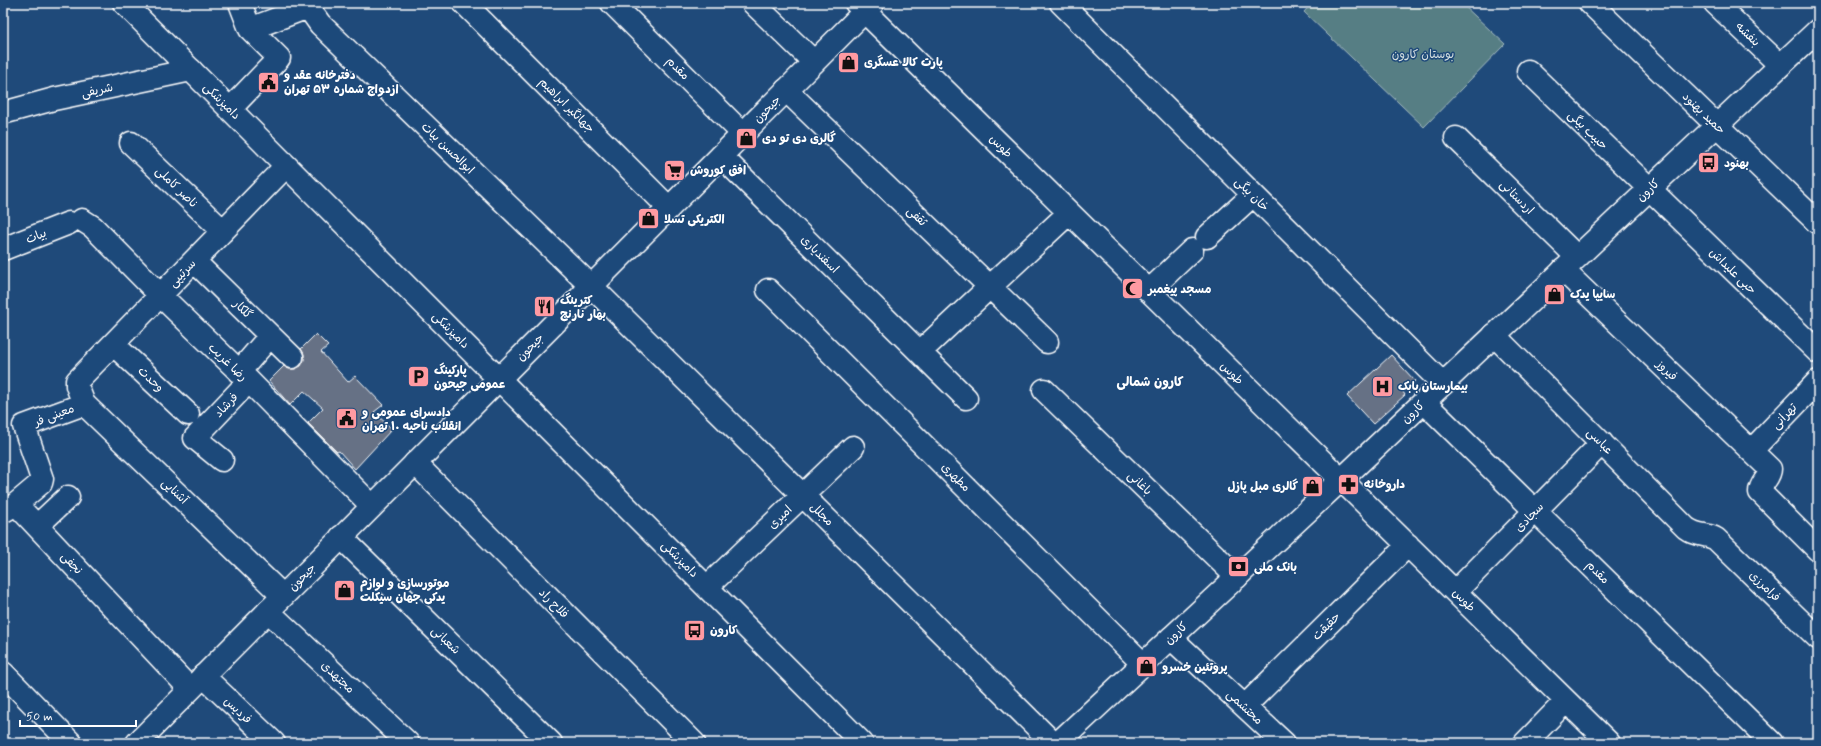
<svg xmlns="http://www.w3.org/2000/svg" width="1821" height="746" viewBox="0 0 1821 746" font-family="Mynerve,'Playpen Sans Arabic',sans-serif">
<rect width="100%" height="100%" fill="#1f4a7a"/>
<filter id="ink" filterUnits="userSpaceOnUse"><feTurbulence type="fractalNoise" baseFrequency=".025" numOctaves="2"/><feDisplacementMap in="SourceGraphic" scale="8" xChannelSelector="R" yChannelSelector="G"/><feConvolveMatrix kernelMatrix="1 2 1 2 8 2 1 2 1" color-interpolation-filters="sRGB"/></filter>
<g filter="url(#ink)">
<path fill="#567e84" stroke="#aabec2" d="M 1312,3 L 1461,3 L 1505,44 L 1424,127 L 1304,12 Z"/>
<path fill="#667185" stroke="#fff" d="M 316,334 L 328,346 L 321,352 L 348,382 L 355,376 L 383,405 L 374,412 L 392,429 L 355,469 L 339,451 L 337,452 L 308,423 L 323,408 L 304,391 L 290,405 L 269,381 L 284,366 L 289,369 L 295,369 L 301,366 L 304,360 L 304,354 L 301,349 Z
M 1391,355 L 1415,381 L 1403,392 L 1405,395 L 1373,424 L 1347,396 Z"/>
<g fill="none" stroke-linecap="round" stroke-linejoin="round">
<defs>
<path id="minor" d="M 240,3 L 250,29
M 307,3 L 308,7 L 320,24 L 591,286 L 1053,743
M 464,3 L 669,208
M 612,3 L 743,134
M 753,3 L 814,62
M 856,3 L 1609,743
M 1061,3 L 1443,384
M 1590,3 L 1818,223
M 1715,3 L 1780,65
M 1528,71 L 1818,352
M 786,90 L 1047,342
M 230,109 L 279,58 L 250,29 L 308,7
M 3,113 L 54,99 L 191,70
M 1456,138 L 1577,257
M 131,143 L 223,231
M 721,156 L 966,398
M 82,220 L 93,227 L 160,295 L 249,381 L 372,506
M 1207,237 L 1253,195
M 3,249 L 69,223
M 194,261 L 292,357
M 1563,270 L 1770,469 C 1770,478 1760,483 1760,492 L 1818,550
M 768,290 L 1143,664
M 1149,291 L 1192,250
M 1494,335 L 1686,528 C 1698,537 1706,533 1716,539 L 1818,638
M 113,344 L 188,414
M 920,352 L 1069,213
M 239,372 L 270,336
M 1044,390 L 1237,577
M 1424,402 L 1772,743
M 1751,451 L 1818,381
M 222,460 L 195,438 L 249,381
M 415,463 L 694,743
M 16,504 L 190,689
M 4,511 L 16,504 L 41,483 L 42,479 L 24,426 L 84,404
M 37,526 L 68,497
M 341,537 L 551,743
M 707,587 L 853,447
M 1456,591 L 1602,443
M 283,596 L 84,404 L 77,386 L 77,381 L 286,166
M 268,611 L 408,743
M 1171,638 L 1284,743
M 3,673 L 71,743
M 203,676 L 274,743
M 1245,706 L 1408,545
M 1525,743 L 1566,701"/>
<path id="major" d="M 124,3 L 862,743
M 137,743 L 873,3
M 1058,743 L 1341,480 L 1818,30"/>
</defs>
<use href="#minor" stroke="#fff" stroke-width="25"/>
<use href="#major" stroke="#fff" stroke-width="25"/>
<use href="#minor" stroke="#1f4a7a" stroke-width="22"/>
<use href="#major" stroke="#1f4a7a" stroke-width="22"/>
</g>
</g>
<defs>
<symbol id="shop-square" viewBox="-11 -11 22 22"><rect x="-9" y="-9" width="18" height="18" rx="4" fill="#ff9aa2" stroke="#1f4a7a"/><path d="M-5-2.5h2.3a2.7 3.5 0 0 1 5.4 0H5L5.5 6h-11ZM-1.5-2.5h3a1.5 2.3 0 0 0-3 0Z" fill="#111"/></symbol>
<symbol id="civic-square" viewBox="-11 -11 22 22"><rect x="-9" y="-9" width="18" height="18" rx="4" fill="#ff9aa2" stroke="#1f4a7a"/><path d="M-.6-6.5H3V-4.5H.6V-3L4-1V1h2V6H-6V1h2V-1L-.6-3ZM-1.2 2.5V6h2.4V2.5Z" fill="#111"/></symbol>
<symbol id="bus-square" viewBox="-11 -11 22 22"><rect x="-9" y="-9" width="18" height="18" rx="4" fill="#ff9aa2" stroke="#1f4a7a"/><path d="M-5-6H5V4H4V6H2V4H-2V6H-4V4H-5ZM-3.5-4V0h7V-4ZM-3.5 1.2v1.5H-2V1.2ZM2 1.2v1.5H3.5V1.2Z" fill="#111"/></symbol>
<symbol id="supermarket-square" viewBox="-11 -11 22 22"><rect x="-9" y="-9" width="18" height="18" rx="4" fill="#ff9aa2" stroke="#1f4a7a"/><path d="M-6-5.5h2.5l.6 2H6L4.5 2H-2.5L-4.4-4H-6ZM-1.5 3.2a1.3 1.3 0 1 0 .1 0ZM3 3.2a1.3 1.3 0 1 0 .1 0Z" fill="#111"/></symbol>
<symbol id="mosque-square" viewBox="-11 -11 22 22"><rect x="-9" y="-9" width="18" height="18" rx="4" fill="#ff9aa2" stroke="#1f4a7a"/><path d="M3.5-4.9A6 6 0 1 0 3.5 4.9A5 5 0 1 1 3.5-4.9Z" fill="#111"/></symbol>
<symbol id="restaurant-square" viewBox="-11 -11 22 22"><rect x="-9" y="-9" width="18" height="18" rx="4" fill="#ff9aa2" stroke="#1f4a7a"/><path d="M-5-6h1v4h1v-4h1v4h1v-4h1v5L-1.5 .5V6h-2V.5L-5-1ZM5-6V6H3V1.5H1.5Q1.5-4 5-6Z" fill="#111"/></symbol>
<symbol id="parking-square" viewBox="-11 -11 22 22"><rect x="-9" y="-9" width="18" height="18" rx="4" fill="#ff9aa2" stroke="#1f4a7a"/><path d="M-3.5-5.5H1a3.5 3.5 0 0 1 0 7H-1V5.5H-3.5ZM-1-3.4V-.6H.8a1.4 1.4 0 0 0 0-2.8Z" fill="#111"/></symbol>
<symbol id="hospital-square" viewBox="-11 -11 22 22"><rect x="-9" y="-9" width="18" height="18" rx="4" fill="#ff9aa2" stroke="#1f4a7a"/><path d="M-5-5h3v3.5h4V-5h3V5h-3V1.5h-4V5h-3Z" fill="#111"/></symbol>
<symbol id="pharmacy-square" viewBox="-11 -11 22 22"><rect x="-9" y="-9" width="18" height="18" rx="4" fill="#ff9aa2" stroke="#1f4a7a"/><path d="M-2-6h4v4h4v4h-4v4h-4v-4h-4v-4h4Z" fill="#111"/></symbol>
<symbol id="bank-square" viewBox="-11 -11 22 22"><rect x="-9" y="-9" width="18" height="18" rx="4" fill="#ff9aa2" stroke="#1f4a7a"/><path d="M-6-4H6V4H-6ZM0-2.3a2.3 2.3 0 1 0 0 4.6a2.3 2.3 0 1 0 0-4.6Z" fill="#111"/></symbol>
</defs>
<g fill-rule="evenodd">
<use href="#shop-square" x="836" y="50" width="25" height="25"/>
<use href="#civic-square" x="256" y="70" width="25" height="25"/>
<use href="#shop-square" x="734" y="126" width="25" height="25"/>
<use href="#bus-square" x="1696" y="150" width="25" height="25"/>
<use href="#supermarket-square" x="662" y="158" width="25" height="25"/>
<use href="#shop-square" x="636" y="206" width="25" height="25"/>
<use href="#mosque-square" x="1120" y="276" width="25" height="25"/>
<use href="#shop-square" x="1542" y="282" width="25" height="25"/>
<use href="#restaurant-square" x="532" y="294" width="25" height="25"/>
<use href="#parking-square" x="406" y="364" width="25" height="25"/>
<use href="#hospital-square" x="1370" y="374" width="25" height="25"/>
<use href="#civic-square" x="334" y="406" width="25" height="25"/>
<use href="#pharmacy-square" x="1336" y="472" width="25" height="25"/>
<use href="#shop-square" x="1300" y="474" width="25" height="25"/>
<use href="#bank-square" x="1226" y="554" width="25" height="25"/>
<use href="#shop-square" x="332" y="578" width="25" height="25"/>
<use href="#bus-square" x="682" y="618" width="25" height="25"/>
<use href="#shop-square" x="1134" y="654" width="25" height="25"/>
</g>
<g text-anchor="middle" stroke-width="3" stroke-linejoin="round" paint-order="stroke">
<g font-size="12" fill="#fff" stroke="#1f4a7a">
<text transform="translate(1748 34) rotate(44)" y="4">بنفشه</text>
<text transform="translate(678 68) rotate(45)" y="4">مقدم</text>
<text transform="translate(97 90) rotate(-12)" y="4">شریفی</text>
<text transform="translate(222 101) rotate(45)" y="4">دامپزشکی</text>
<text transform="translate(567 105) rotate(45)" y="4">جهانگیر ابراهیم</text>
<text transform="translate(767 109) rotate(-45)" y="4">جیحون</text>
<text transform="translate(1704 113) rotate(44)" y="4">حمید بهنود</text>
<text transform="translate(1588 130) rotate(44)" y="4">حبیب بیگی</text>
<text transform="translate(1001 146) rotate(45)" y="4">طوس</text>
<text transform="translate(448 148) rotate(44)" y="4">ابوالحسن بیات</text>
<text transform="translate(177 187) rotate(44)" y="4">ناصر کاملی</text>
<text transform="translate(1648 190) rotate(-43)" y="4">کارون</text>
<text transform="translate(1252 194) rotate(45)" y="4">خان بیگی</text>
<text transform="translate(1517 197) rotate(45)" y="4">اردستانی</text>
<text transform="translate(917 216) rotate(44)" y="4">ثقفی</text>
<text transform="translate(36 236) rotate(-22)" y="4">بیات</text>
<text transform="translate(820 254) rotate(45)" y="4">اسفندیاری</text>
<text transform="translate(1733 271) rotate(44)" y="4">حبی علیداش</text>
<text transform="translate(182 273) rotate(-46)" y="4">سرتیپی</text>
<text transform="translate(243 309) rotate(45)" y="4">گلکار</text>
<text transform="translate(451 330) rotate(45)" y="4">دامپزشکی</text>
<text transform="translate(530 347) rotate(-45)" y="4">جیحون</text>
<text transform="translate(228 362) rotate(44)" y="4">رضا غریب</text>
<text transform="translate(1667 370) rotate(44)" y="4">فیروز</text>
<text transform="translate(1232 373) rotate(44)" y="4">طوس</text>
<text transform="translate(151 379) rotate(43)" y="4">وحدت</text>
<text transform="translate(226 405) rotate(-47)" y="4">فرشاد</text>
<text transform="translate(1413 412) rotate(-43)" y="4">کارون</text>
<text transform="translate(54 415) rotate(-21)" y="4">معینی فر</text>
<text transform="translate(1784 416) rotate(-46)" y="4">تهرانی</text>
<text transform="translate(1600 441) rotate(45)" y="4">عباسی</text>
<text transform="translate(956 477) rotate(45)" y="4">مطهری</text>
<text transform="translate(1140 483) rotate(44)" y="4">باغانی</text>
<text transform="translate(175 491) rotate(44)" y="4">آشنایی</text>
<text transform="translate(822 514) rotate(45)" y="4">مجلل</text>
<text transform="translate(780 517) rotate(-44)" y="4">امیری</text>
<text transform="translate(1529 517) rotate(-46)" y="4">سجادی</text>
<text transform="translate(680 559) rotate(45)" y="4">دامپزشکی</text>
<text transform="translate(72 563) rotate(47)" y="4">نجفی</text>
<text transform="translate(1598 572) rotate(45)" y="4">مقدم</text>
<text transform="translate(302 577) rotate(-45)" y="4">جیحون</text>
<text transform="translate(1765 586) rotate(44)" y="4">فرامرزی</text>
<text transform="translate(1464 600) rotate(45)" y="4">طوس</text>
<text transform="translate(554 603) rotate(45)" y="4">فلاح راد</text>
<text transform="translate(1326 626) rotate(-45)" y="4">حقیقت</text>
<text transform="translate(1176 633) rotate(-43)" y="4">کارون</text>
<text transform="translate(446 640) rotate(44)" y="4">شعبانی</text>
<text transform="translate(338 677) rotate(43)" y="4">مجتهدی</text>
<text transform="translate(1245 707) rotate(43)" y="4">محتشمی</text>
<text transform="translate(238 710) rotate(43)" y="4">فردیس</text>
</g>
<g font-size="12" fill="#d5dfe0" stroke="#1f4a7a">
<text x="1423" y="58">بوستان کارون</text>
</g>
<g font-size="12" font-weight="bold" fill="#fff" stroke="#1f4a7a" text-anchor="start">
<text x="864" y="66">پارت کالا عسگری</text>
<text x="284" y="79">دفترخانه عقد و<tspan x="284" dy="14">ازدواج شماره ۵۳ تهران</tspan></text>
<text x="762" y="142">گالری دی تو دی</text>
<text x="1724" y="167">بهنود</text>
<text x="690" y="174">افق کوروش</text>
<text x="664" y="223">الکتریکی تسلا</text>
<text x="1148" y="293">مسجد پیغمبر</text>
<text x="1570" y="298">سایپا یدک</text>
<text x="560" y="304">کترینگ<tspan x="560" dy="14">بهار نارنج</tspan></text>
<text x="434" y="374">پارکینگ<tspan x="434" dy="14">عمومی جیحون</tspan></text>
<text x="1398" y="390">بیمارستان بابک</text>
<text x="362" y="416">دادسرای عمومی و<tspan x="362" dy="14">انقلاب ناحیه ۱۰ تهران</tspan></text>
<text x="1364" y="488">داروخانه</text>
<text x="1298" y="490" text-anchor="end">گالری مبل پازل</text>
<text x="1254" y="571">بانک ملی</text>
<text x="360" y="587">موتورسازی و لوازم<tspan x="360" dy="14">یدکی جهان سیکلت</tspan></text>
<text x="710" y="634">کارون</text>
<text x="1162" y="671">پروتئین خسرو</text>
</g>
<g font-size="13" font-weight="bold" fill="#fff" stroke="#1f4a7a">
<text x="1150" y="386">کارون شمالی</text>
</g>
</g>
<rect width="1821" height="746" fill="none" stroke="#1f4a7a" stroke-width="16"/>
<rect x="8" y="8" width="1805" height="730" fill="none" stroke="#fff" stroke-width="1.5" filter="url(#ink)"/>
<path d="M20 720v6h116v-6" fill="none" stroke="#ffffff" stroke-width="2"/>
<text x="26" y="720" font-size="12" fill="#ffffff" stroke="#1f4a7a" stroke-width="3" paint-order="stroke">50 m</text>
</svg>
